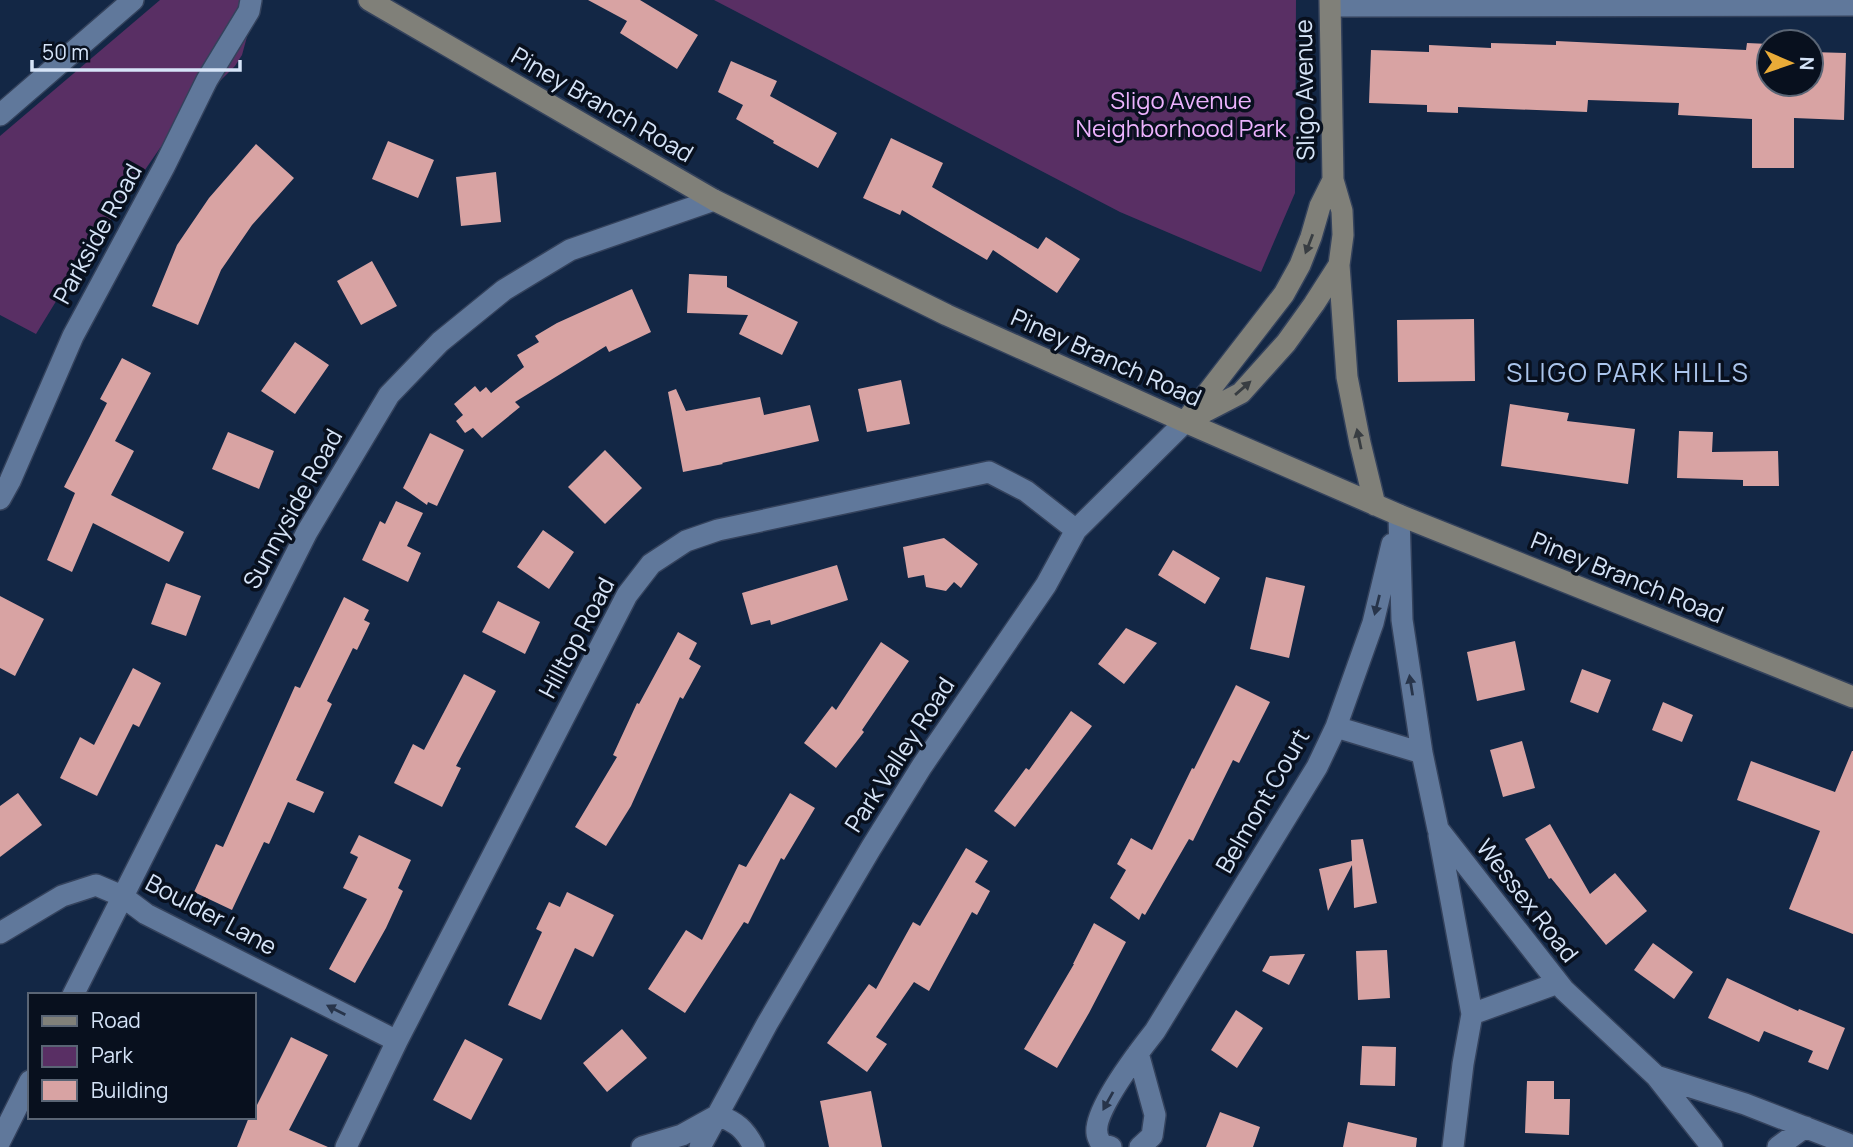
<svg xmlns="http://www.w3.org/2000/svg" width="1853" height="1147" viewBox="0 0 1853 1147" font-family="Manrope,sans-serif">
<rect width="100%" height="100%" fill="#132745"/>
<path fill="#592f64" d="M 160,0 L 241,0 L 246,9 L 248,33 L 242,55 L 235,66 L 207,94 L 160,148 L 66,285 L 36,334 L 0,315 L 0,136 Z
M 714,0 L 1296,0 L 1295,193 L 1261,272 L 1120,212 Z"/>
<path fill="#d8a3a3" d="M 588,0 L 640,0 L 698,35 L 677,69 L 620,33 L 627,21 Z
M 1556,41 L 1746,50 L 1747,43 L 1769,44 L 1769,84 L 1811,84 L 1811,52 L 1846,53 L 1844,120 L 1794,118 L 1794,168 L 1752,168 L 1752,119 L 1678,115 L 1679,103 L 1588,100 L 1587,112 L 1458,107 L 1458,113 L 1427,112 L 1427,105 L 1369,103 L 1371,50 L 1429,52 L 1429,45 L 1491,48 L 1491,43 L 1556,45 Z
M 731,61 L 777,81 L 770,96 L 837,133 L 818,168 L 773,143 L 774,141 L 736,119 L 743,105 L 718,92 Z
M 891,138 L 943,163 L 932,187 L 1038,249 L 1046,237 L 1080,259 L 1057,293 L 993,250 L 987,260 L 902,210 L 900,215 L 863,198 Z
M 388,141 L 434,160 L 418,198 L 372,179 Z
M 256,144 L 294,178 L 252,225 L 221,270 L 198,325 L 152,306 L 177,245 L 209,198 Z
M 496,172 L 501,222 L 461,226 L 456,177 Z
M 372,261 L 397,306 L 361,325 L 337,281 Z
M 689,274 L 727,276 L 727,287 L 798,322 L 782,355 L 739,334 L 748,315 L 687,313 Z
M 632,289 L 651,332 L 609,352 L 606,346 L 515,402 L 520,407 L 482,438 L 473,428 L 465,433 L 456,421 L 463,415 L 454,404 L 475,386 L 480,392 L 486,387 L 491,393 L 524,367 L 517,355 L 539,342 L 535,336 L 557,323 Z
M 1474,319 L 1475,381 L 1398,382 L 1397,320 Z
M 295,342 L 329,365 L 295,414 L 261,391 Z
M 122,358 L 151,373 L 115,441 L 134,451 L 111,495 L 184,532 L 169,562 L 93,523 L 72,572 L 47,560 L 75,493 L 64,487 L 107,403 L 100,399 Z
M 901,380 L 910,424 L 867,432 L 858,389 Z
M 676,389 L 686,411 L 760,397 L 764,415 L 810,405 L 819,441 L 722,463 L 723,464 L 683,472 L 668,392 Z
M 1510,404 L 1569,413 L 1567,421 L 1635,429 L 1628,484 L 1501,466 Z
M 1679,431 L 1713,432 L 1712,452 L 1778,451 L 1779,486 L 1743,486 L 1743,480 L 1677,478 Z
M 228,432 L 274,451 L 259,489 L 212,469 Z
M 430,433 L 464,450 L 437,506 L 428,502 L 427,505 L 403,488 Z
M 605,450 L 642,488 L 605,524 L 568,487 Z
M 396,501 L 423,513 L 407,546 L 421,553 L 408,582 L 362,560 L 380,521 L 385,524 Z
M 543,530 L 574,552 L 549,589 L 517,567 Z
M 944,538 L 978,564 L 961,588 L 954,582 L 946,591 L 926,587 L 924,575 L 908,578 L 903,547 Z
M 1173,550 L 1220,578 L 1205,604 L 1158,575 Z
M 837,565 L 848,600 L 771,625 L 770,620 L 751,625 L 742,593 Z
M 1266,577 L 1305,586 L 1289,658 L 1250,649 Z
M 166,583 L 201,596 L 186,636 L 151,624 Z
M 0,596 L 44,619 L 15,676 L 0,668 Z
M 344,597 L 369,610 L 364,620 L 370,623 L 357,650 L 353,648 L 327,701 L 332,704 L 296,780 L 324,792 L 314,813 L 288,802 L 269,844 L 264,842 L 232,910 L 194,892 L 216,844 L 223,847 L 295,686 L 300,688 Z
M 498,601 L 540,622 L 525,654 L 482,632 Z
M 1126,628 L 1157,643 L 1124,684 L 1098,664 Z
M 678,632 L 697,643 L 689,659 L 701,666 L 683,699 L 680,697 L 631,806 L 606,846 L 575,827 L 617,757 L 613,755 L 637,703 L 639,704 Z
M 1515,641 L 1525,690 L 1477,701 L 1467,652 Z
M 881,642 L 909,661 L 862,730 L 864,732 L 836,768 L 804,743 L 832,706 L 836,710 Z
M 133,668 L 161,683 L 139,727 L 133,724 L 97,796 L 60,778 L 80,737 L 94,745 Z
M 1582,669 L 1611,680 L 1598,713 L 1570,702 Z
M 464,674 L 496,691 L 456,766 L 461,768 L 442,807 L 394,783 L 413,744 L 424,750 Z
M 1236,685 L 1270,702 L 1239,763 L 1233,760 L 1193,841 L 1189,839 L 1145,915 L 1142,913 L 1139,920 L 1110,898 L 1126,870 L 1117,864 L 1131,838 L 1152,850 L 1192,768 L 1194,769 Z
M 1663,702 L 1693,715 L 1682,742 L 1652,730 Z
M 1071,711 L 1092,726 L 1015,827 L 994,811 L 1026,768 L 1029,770 Z
M 1522,741 L 1535,788 L 1503,797 L 1490,750 Z
M 1852,751 L 1853,751 L 1853,934 L 1789,909 L 1820,831 L 1737,800 L 1751,761 L 1835,792 Z
M 18,793 L 42,825 L 0,857 L 0,806 Z
M 790,793 L 815,808 L 784,860 L 781,858 L 748,924 L 744,922 L 685,1013 L 648,989 L 686,930 L 702,940 L 739,864 L 746,867 Z
M 1550,824 L 1590,894 L 1615,873 L 1647,911 L 1606,945 L 1551,878 L 1549,879 L 1525,839 Z
M 359,835 L 411,860 L 398,888 L 403,891 L 386,928 L 355,983 L 329,969 L 367,899 L 343,888 L 358,857 L 350,853 Z
M 1363,839 L 1377,903 L 1354,908 L 1352,865 L 1328,911 L 1319,869 L 1352,861 L 1351,840 Z
M 966,848 L 988,861 L 975,882 L 990,891 L 977,915 L 972,912 L 929,991 L 914,982 L 876,1037 L 887,1044 L 867,1072 L 827,1043 L 869,984 L 876,989 L 913,922 L 920,926 Z
M 567,892 L 614,915 L 593,957 L 575,948 L 541,1020 L 508,1005 L 542,932 L 536,929 L 549,902 L 560,907 Z
M 1094,923 L 1126,942 L 1089,1013 L 1057,1068 L 1024,1049 L 1074,964 L 1073,964 Z
M 1653,943 L 1693,972 L 1674,999 L 1634,970 Z
M 1387,950 L 1390,998 L 1358,1000 L 1356,951 Z
M 1305,954 L 1289,985 L 1262,971 L 1270,956 Z
M 1727,978 L 1798,1011 L 1799,1009 L 1845,1028 L 1828,1070 L 1808,1062 L 1813,1051 L 1764,1031 L 1759,1042 L 1708,1018 Z
M 1236,1010 L 1263,1028 L 1237,1068 L 1211,1050 Z
M 622,1029 L 647,1058 L 607,1092 L 583,1063 Z
M 291,1037 L 328,1055 L 289,1130 L 328,1147 L 237,1147 L 249,1117 L 254,1117 L 254,1111 Z
M 465,1039 L 503,1059 L 471,1120 L 433,1100 Z
M 1362,1046 L 1396,1047 L 1395,1086 L 1360,1085 Z
M 1527,1081 L 1554,1081 L 1554,1099 L 1570,1099 L 1569,1135 L 1525,1133 Z
M 871,1091 L 882,1147 L 829,1147 L 820,1101 Z
M 1220,1112 L 1260,1127 L 1253,1147 L 1206,1147 Z
M 1348,1122 L 1417,1138 L 1416,1147 L 1343,1147 Z"/>
<g fill="none" stroke-linecap="round" stroke-linejoin="round">
<defs>
<path id="street" d="M 1331,6 L 1853,5
M 0,115 L 133,0
M 0,499 L 10,481 L 73,336 L 164,167 L 207,80 L 249,11 L 251,0
M 1399,515 L 1402,620 L 1422,753 L 1438,829 L 1564,990 L 1656,1076 L 1745,1104 L 1853,1146
M 1336,727 L 1422,753
M 1439,835 L 1472,1014 L 1463,1064 L 1453,1147
M 0,933 L 62,896 L 96,885 L 122,896 L 146,914 L 397,1041
M 73,995 L 307,532 L 389,395 L 440,342 L 504,290 L 570,250 L 714,200
M 1472,1014 L 1558,983
M 1138,1053 L 1155,1115 L 1152,1136 L 1140,1147
M 1656,1076 L 1712,1147
M 0,1141 L 30,1081
M 346,1147 L 397,1041 L 627,595 L 651,564 L 686,541 L 718,530 L 989,472 L 1026,491 L 1076,530
M 642,1147 L 682,1135 L 718,1115 C 737,1123 744,1128 754,1147
M 700,1147 L 767,1024 L 871,848 L 922,766 L 1046,585 L 1076,530 L 1185,422
M 1111,1147 L 1101,1144 C 1100,1141 1097,1137 1097,1133 C 1093,1111 1140,1050 1155,1031 L 1317,767 L 1336,727 L 1373,623 L 1392,544
M 1778,1147 L 1805,1127"/>
<path id="secondary" d="M 369,0 L 714,200 L 947,315 L 1185,422 L 1399,515 L 1853,697
M 1339,265 L 1347,377 L 1360,443 L 1375,505
M 1188,418 L 1284,294 L 1300,265 L 1311,237 L 1320,206 L 1333,180
M 1185,422 L 1241,393 L 1286,343 L 1314,304 L 1339,265 L 1343,235 L 1342,211 L 1333,180 L 1330,0"/>
</defs>
<use href="#street" stroke="#34425c" stroke-width="24"/>
<use href="#secondary" stroke="#34425c" stroke-width="24"/>
<use href="#street" stroke="#60789b" stroke-width="21"/>
<use href="#secondary" stroke="#808079" stroke-width="21"/>
</g>
<defs><path id="oneway-solid" d="M-6-.8H1V-3.2L6.5 0L1 3.2V.8H-6Z" transform="scale(1.75)"/></defs>
<g fill="#383d42">
<use href="#oneway-solid" transform="translate(1309 244) rotate(111)"/>
<use href="#oneway-solid" transform="translate(1243 388) rotate(-41)"/>
<use href="#oneway-solid" transform="translate(1359 439) rotate(-102)"/>
</g>
<g fill="#27344a">
<use href="#oneway-solid" transform="translate(1377 605) rotate(104)"/>
<use href="#oneway-solid" transform="translate(1411 685) rotate(-99)"/>
<use href="#oneway-solid" transform="translate(336 1010) rotate(-153)"/>
<use href="#oneway-solid" transform="translate(1108 1101) rotate(119)"/>
</g>
<g text-anchor="middle" stroke-width="7" stroke-linejoin="round" paint-order="stroke">
<g font-size="24" fill="#d6e4f8" stroke="#08101e">
<text transform="translate(1305 90) rotate(-91)" y="8">Sligo Avenue</text>
<text transform="translate(602 105) rotate(30)" y="8">Piney Branch Road</text>
<text transform="translate(98 234) rotate(-61)" y="8">Parkside Road</text>
<text transform="translate(1106 358) rotate(24)" y="8">Piney Branch Road</text>
<text transform="translate(293 509) rotate(-61)" y="8">Sunnyside Road</text>
<text transform="translate(1627 578) rotate(22)" y="8">Piney Branch Road</text>
<text transform="translate(577 638) rotate(-62)" y="8">Hilltop Road</text>
<text transform="translate(900 755) rotate(-57)" y="8">Park Valley Road</text>
<text transform="translate(1263 801) rotate(-60)" y="8">Belmont Court</text>
<text transform="translate(1527 901) rotate(52)" y="8">Wessex Road</text>
<text transform="translate(211 915) rotate(28)" y="8">Boulder Lane</text>
</g>
<g font-size="24" fill="#ecb2fd" stroke="#08101e">
<text x="1181" y="109">Sligo Avenue<tspan x="1181" dy="28">Neighborhood Park</tspan></text>
</g>
<g font-size="26" letter-spacing="2" fill="#abc5ec" stroke="#08101e">
<text x="1628" y="382">SLIGO PARK HILLS</text>
</g>
</g>
<rect x="28" y="993" width="228" height="126" fill="#08101e" stroke="#5a6575" stroke-width="2"/>
<rect x="42" y="1016" width="35" height="10" fill="#808079" stroke="#5a6575" stroke-width="2"/>
<text x="91" y="1028" font-size="21" fill="#d6e4f8">Road</text>
<rect x="42" y="1046" width="35" height="21" fill="#592f64" stroke="#5a6575" stroke-width="2"/>
<text x="91" y="1063" font-size="21" fill="#d6e4f8">Park</text>
<rect x="42" y="1080" width="35" height="21" fill="#d8a3a3" stroke="#5a6575" stroke-width="2"/>
<text x="91" y="1098" font-size="21" fill="#d6e4f8">Building</text>
<g transform="translate(1790 63) rotate(92)"><circle r="33" fill="#08101e" stroke="#5a6575" stroke-width="2"/>
<path d="M0-5L12 26L0 18L-12 26Z" fill="#e9ab38"/>
<text y="-10" font-size="19" font-weight="bold" text-anchor="middle" fill="#d6e4f8">N</text>
</g>
<path d="M32 60v10h208v-10" fill="none" stroke="#d6e4f8" stroke-width="3.5"/>
<text x="42" y="60" font-size="21" fill="#d6e4f8" stroke="#08101e" stroke-width="5" paint-order="stroke">50 m</text>
</svg>
